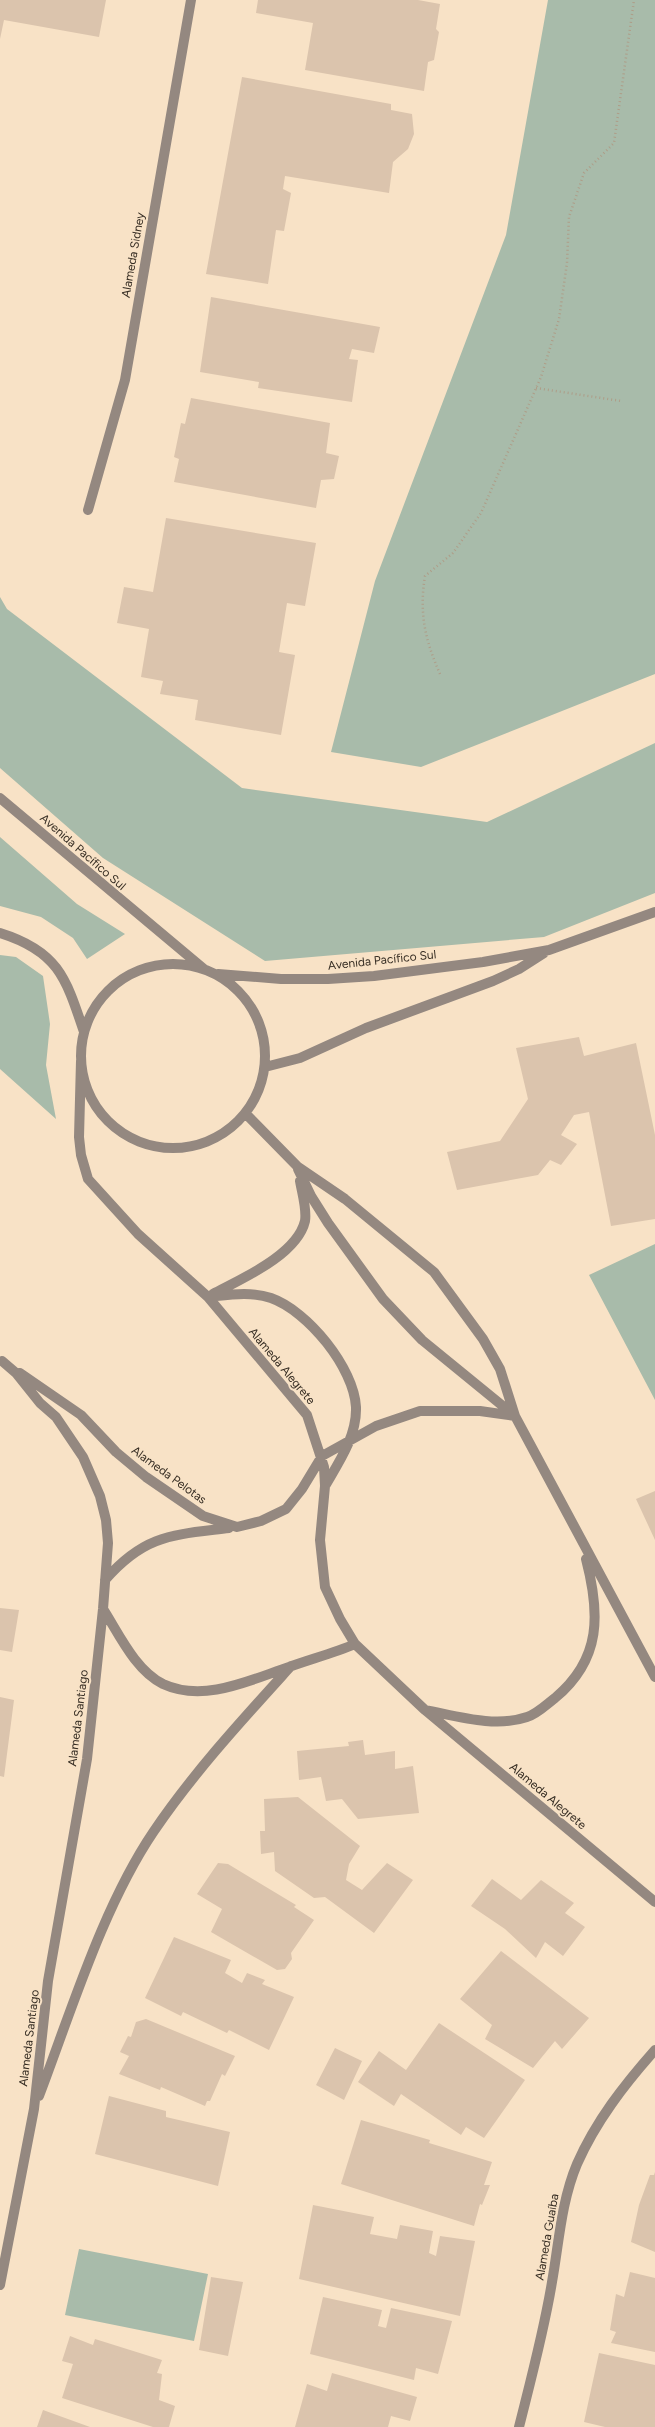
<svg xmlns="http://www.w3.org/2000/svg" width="655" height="2427" viewBox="0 0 655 2427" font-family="Figtree,sans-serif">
<rect width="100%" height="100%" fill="#f8e2c6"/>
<path fill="#a8bbaa" d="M 548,0 L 655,0 L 655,674 L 421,767 L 331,752 L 375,581 L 506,235 Z
M 0,597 L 7,609 L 242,788 L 487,822 L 655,743 L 655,893 L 544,937 L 265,961 L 103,858 L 0,768 Z
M 0,837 L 77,904 L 125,934 L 87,959 L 73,938 L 41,917 L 0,906 Z
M 0,955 L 16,957 L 43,976 L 50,1024 L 46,1065 L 56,1119 L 0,1069 Z
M 655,1244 L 655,1400 L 589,1275 Z
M 79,2249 L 208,2274 L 194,2341 L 65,2315 Z"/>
<path fill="#dbc4ad" d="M 0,0 L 106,0 L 99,37 L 4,20 L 0,39 Z
M 258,0 L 418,0 L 440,4 L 436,29 L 439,32 L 434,60 L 428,62 L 424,91 L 305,70 L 313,23 L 256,13 Z
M 242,77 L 391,104 L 391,110 L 412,114 L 414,134 L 408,149 L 393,162 L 389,193 L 285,176 L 283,189 L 291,193 L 284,231 L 276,230 L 268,284 L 206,274 Z
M 211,297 L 380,327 L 374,353 L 352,349 L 349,359 L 358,360 L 352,402 L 258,388 L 259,382 L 200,372 Z
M 191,398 L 330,423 L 326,453 L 339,456 L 334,479 L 321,480 L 316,508 L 174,482 L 179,459 L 174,457 L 181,423 L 185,424 Z
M 166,518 L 316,543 L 305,606 L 287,603 L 279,652 L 295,655 L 281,735 L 195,720 L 198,700 L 160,694 L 163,681 L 141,677 L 149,629 L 117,623 L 124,587 L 153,592 Z
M 579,1037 L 584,1056 L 636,1043 L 655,1135 L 655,1219 L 611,1226 L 589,1112 L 574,1115 L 561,1135 L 577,1144 L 561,1165 L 550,1160 L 538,1175 L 457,1190 L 447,1152 L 500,1141 L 528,1099 L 516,1048 Z
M 655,1491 L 655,1540 L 636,1499 Z
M 0,1608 L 19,1610 L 12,1652 L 0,1650 Z
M 0,1697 L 14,1700 L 4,1777 L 0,1776 Z
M 363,1740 L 365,1755 L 395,1751 L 395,1769 L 413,1766 L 419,1813 L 358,1819 L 342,1799 L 326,1801 L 321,1777 L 299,1780 L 297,1751 L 349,1746 L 348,1742 Z
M 298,1797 L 360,1846 L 349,1864 L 346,1880 L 362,1890 L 387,1863 L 413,1880 L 374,1933 L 325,1897 L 314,1898 L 275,1871 L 274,1852 L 261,1854 L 260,1831 L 265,1831 L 264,1799 Z
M 218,1863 L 228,1864 L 296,1905 L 294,1907 L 314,1920 L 291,1953 L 292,1959 L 285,1969 L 277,1970 L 211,1932 L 222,1909 L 197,1894 Z
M 492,1879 L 521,1900 L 541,1880 L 574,1903 L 565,1913 L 585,1927 L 563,1956 L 545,1942 L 536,1958 L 505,1929 L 471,1906 Z
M 174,1937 L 231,1960 L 225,1973 L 242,1983 L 247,1973 L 265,1980 L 262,1984 L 294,1997 L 269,2050 L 229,2030 L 227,2033 L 183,2012 L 181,2016 L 145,1998 Z
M 501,1951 L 589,2018 L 562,2049 L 555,2041 L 533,2068 L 485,2039 L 492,2025 L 460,1999 Z
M 146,2019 L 235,2056 L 225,2076 L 222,2074 L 210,2101 L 207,2101 L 205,2106 L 161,2087 L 160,2090 L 119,2074 L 129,2056 L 120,2052 L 128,2036 L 131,2037 L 136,2022 Z
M 439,2023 L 525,2080 L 484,2138 L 466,2127 L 461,2135 L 401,2094 L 394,2106 L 358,2082 L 379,2051 L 406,2070 Z
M 335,2048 L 362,2061 L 344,2100 L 316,2085 Z
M 109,2096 L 166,2111 L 166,2117 L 230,2132 L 218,2186 L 95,2154 Z
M 361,2120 L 430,2140 L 429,2143 L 492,2162 L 484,2185 L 490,2185 L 482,2205 L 480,2204 L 474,2226 L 341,2184 Z
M 655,2172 L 655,2252 L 631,2242 L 639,2205 L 650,2175 L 654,2175 Z
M 313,2205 L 374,2217 L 370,2234 L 397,2239 L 400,2225 L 433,2231 L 429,2253 L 436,2256 L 440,2236 L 475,2241 L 460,2316 L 299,2279 Z
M 630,2272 L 655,2278 L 655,2352 L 611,2343 L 616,2332 L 610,2330 L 616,2294 L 624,2297 Z
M 211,2277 L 243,2282 L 228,2356 L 199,2350 Z
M 323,2297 L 382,2310 L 378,2326 L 386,2328 L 391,2308 L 452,2321 L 438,2374 L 416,2368 L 414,2380 L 310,2354 Z
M 70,2336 L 93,2345 L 95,2339 L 162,2360 L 157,2373 L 162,2374 L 159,2400 L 175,2406 L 169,2427 L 153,2427 L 62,2398 L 73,2364 L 62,2361 Z
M 599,2353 L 655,2365 L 655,2427 L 605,2427 L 584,2422 Z
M 332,2373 L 417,2397 L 410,2421 L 391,2416 L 388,2427 L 295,2427 L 307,2384 L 327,2391 Z
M 43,2410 L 90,2427 L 37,2427 Z"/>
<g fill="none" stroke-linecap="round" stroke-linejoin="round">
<path stroke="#ae9d88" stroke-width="2.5" stroke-dasharray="1 3" stroke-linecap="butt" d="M 536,388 L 621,401
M 440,674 C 425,640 419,613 425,576 L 453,553 L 481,513 L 541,377 L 559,319 L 567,263 L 569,217 L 584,173 L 614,143 L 634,0"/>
<path stroke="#948880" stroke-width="10" d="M 88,510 L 125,380 L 191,0
M 0,798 L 204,969
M 0,933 C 58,951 66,978 84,1032
M81 1056a92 92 0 1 1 184 0a92 92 0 1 1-184 0Z
M 218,974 L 281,979 L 328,979 L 374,976 L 483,962 L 549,950 L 655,912
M 81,1061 L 79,1137 L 81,1155 L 88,1179 L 138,1234 L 208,1297 L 307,1415 L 324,1467 L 325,1486 L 320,1540 L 325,1587 L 340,1619 L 355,1644 L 425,1710 L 655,1902
M 265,1067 L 300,1058 L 366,1028 L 493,981 L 519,969 L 544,953
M 246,1114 L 298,1167 L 345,1199 L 434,1272 L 483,1339 L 500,1369 L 515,1416 L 655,1677
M 298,1169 L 311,1196 L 328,1223 L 383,1299 L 422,1340 L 515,1416
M 213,1294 C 241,1279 297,1255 305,1221 C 307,1209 302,1193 300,1181
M 208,1297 C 228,1295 251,1291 271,1298 C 308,1311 354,1368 356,1407 C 357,1436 339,1462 325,1486
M 20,1373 L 81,1415 L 116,1452 L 146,1477 L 203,1516 L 237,1527 L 261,1521 L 286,1509 L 302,1489 L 322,1456 L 376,1426 L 420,1411 L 480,1411 L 515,1416
M 105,1580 C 145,1534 173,1535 229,1528
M 103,1609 C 119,1634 135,1670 163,1684 C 204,1703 250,1680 289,1667 C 311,1659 334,1653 355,1644
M 425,1710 C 457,1716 495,1728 527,1717 C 537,1714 547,1704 555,1698 C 602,1659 600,1613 586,1559
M 39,2096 C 71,2012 103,1906 154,1831 C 194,1772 243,1719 291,1666
M 0,2285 L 34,2109 L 48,1981 L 87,1759 L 103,1609 L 108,1543 L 106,1520 L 100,1496 L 83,1457 L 56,1417 L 40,1403 L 16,1373 L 2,1361
M 519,2427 C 531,2379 544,2331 552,2282 C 559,2243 561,2202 577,2164 C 596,2121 624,2085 655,2050"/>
</g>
<g text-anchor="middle" stroke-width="4" stroke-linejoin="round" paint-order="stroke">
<g font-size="12" fill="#362d23" stroke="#f8e2c6">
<text transform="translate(133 255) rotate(-80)" y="4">Alameda Sidney</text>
<text transform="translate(83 852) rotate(41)" y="4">Avenida Pacífico Sul</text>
<text transform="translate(382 960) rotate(-6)" y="4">Avenida Pacífico Sul</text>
<text transform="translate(282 1366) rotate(50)" y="4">Alameda Alegrete</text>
<text transform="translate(169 1475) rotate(36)" y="4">Alameda Pelotas</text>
<text transform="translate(78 1718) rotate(-83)" y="4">Alameda Santiago</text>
<text transform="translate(548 1796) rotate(40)" y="4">Alameda Alegrete</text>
<text transform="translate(29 2038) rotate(-83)" y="4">Alameda Santiago</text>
<text transform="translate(547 2237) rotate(-80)" y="4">Alameda Guaíba</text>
</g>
</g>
</svg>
